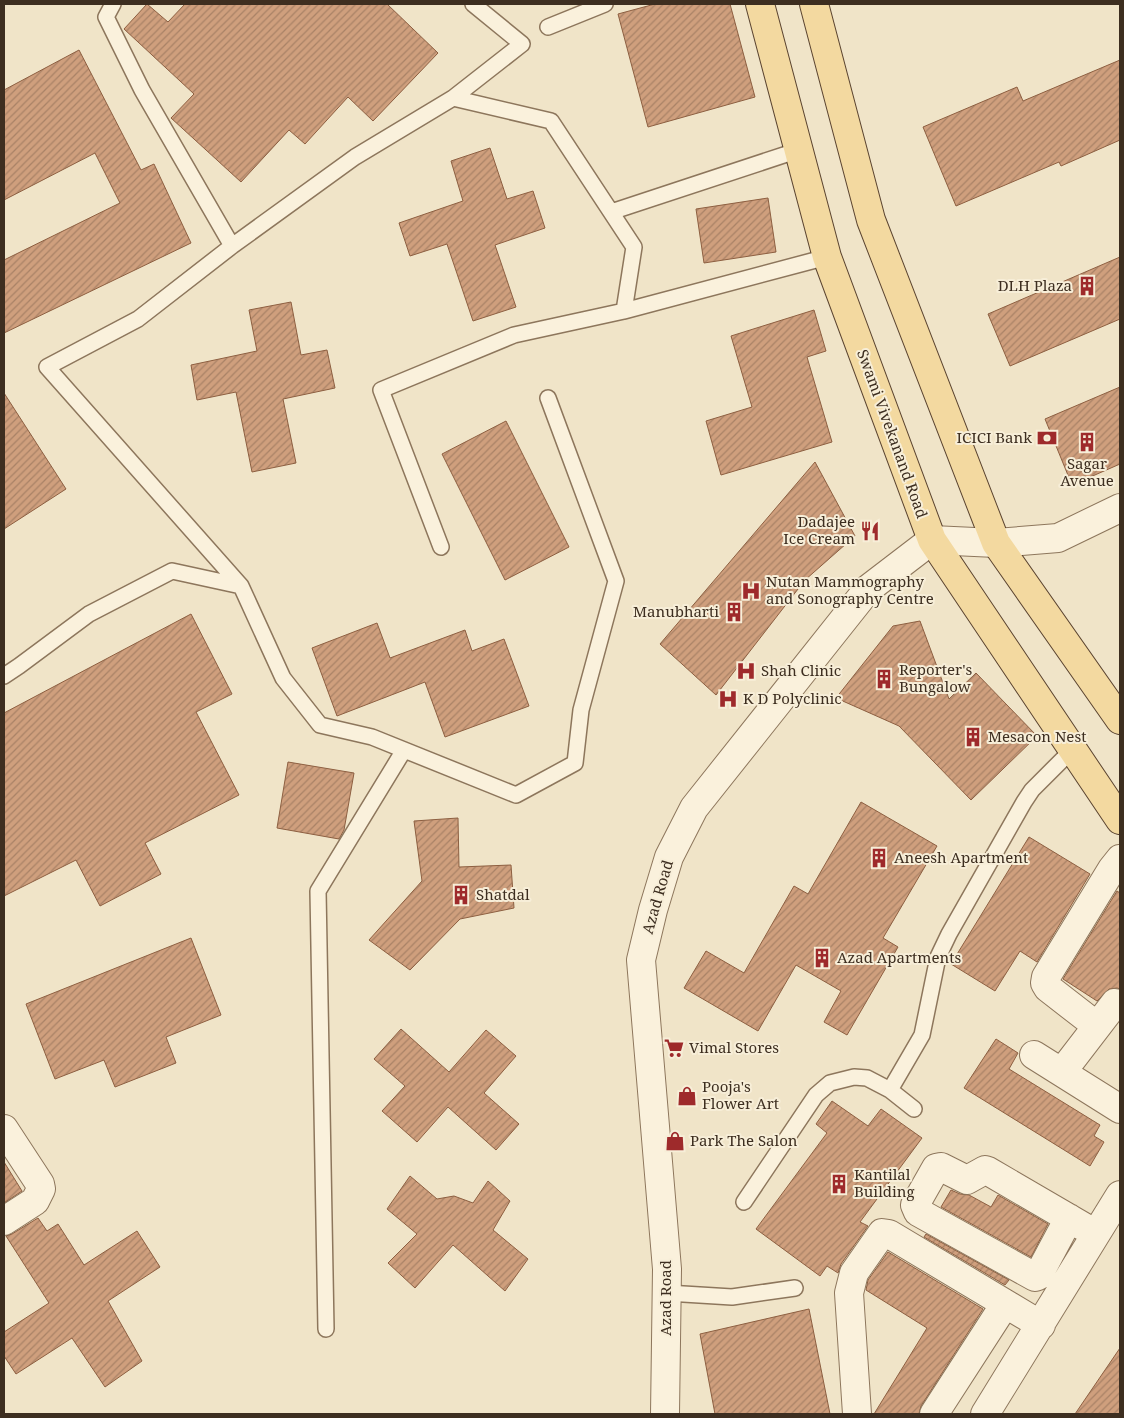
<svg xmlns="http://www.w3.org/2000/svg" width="1124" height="1418" viewBox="0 0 1124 1418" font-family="'Noto Serif',serif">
<defs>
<pattern id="building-hatch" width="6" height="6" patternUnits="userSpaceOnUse" patternTransform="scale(1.25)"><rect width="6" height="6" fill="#cf9f7d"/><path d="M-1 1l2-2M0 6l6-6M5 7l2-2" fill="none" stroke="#a98266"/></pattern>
</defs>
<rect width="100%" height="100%" fill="#f0e4c8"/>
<path fill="url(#building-hatch)" stroke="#8d5f41" d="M 147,4 L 168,22 L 185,4 L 387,4 L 438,53 L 373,121 L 348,97 L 305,144 L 289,130 L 241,182 L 171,118 L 194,94 L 124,29 Z
M 655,4 L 730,4 L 755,97 L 648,127 L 618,14 Z
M 79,50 L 141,170 L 154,164 L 191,243 L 4,333 L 4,260 L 120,203 L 95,153 L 4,200 L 4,90 Z
M 1120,60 L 1120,140 L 1061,166 L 1059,162 L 956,206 L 923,127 L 1017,87 L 1023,101 Z
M 490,148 L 507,199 L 533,191 L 545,228 L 495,245 L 516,307 L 473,321 L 447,244 L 410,256 L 399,223 L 463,201 L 451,161 Z
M 768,198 L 776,252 L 704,263 L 696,209 Z
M 1120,257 L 1120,319 L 1010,366 L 988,314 Z
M 291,302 L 301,355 L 327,350 L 335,388 L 283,399 L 296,463 L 252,472 L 236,392 L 197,400 L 191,365 L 257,351 L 249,310 Z
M 814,310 L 826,351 L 807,357 L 832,442 L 721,475 L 706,421 L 752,407 L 731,336 Z
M 1120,387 L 1120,464 L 1072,485 L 1045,419 Z
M 4,393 L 66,489 L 4,529 Z
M 506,421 L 569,547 L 505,580 L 442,454 Z
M 815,462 L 855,536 L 805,580 L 716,695 L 660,644 Z
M 191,614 L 232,694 L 196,712 L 239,795 L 145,843 L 161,874 L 100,906 L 76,860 L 4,896 L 4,713 Z
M 920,621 L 949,699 L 976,673 L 1037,736 L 971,800 L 899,726 L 836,698 L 893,626 Z
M 377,623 L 390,658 L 465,630 L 472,651 L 504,639 L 529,706 L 445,737 L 425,682 L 337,716 L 312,648 Z
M 288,762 L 354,773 L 344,830 L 339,839 L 277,828 Z
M 861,802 L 937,846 L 883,938 L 898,947 L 847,1035 L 824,1022 L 841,991 L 796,965 L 758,1031 L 684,988 L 706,951 L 744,973 L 794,886 L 808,894 Z
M 458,818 L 459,867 L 511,865 L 514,908 L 460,919 L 410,970 L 369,940 L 422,881 L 414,821 Z
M 1029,837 L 1090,874 L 1037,962 L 1020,951 L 995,991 L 951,964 Z
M 1117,891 L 1120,893 L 1120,989 L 1117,988 L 1109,989 L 1097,1001 L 1063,979 Z
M 191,938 L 221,1015 L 166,1037 L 176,1063 L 115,1087 L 104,1060 L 55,1079 L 26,1004 Z
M 401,1029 L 449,1072 L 486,1030 L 516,1056 L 484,1093 L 519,1124 L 496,1150 L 448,1107 L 417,1142 L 382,1111 L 405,1086 L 374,1059 Z
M 996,1039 L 1018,1053 L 1009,1069 L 1100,1125 L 1094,1136 L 1104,1142 L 1090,1166 L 964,1088 Z
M 832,1101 L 868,1126 L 881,1109 L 922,1138 L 860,1222 L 868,1226 L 841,1264 L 838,1273 L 827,1266 L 820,1276 L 756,1229 L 827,1133 L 816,1124 Z
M 4,1162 L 22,1191 L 4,1203 Z
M 410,1176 L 437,1199 L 454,1196 L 473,1203 L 488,1181 L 510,1201 L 493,1230 L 528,1259 L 505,1291 L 453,1245 L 415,1288 L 388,1263 L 417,1234 L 387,1209 Z
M 951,1190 L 960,1194 L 969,1195 L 991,1207 L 998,1195 L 1048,1224 L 1031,1257 L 941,1207 Z
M 38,1218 L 47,1231 L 58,1224 L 84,1265 L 137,1231 L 160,1267 L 108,1301 L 142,1361 L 105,1387 L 72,1338 L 16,1374 L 4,1356 L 4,1332 L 49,1303 L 6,1236 L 12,1234 Z
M 926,1234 L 1009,1280 L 1005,1285 L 924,1237 Z
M 888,1252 L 983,1309 L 921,1406 L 919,1414 L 874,1414 L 927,1328 L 866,1290 L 868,1280 Z
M 809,1309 L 830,1414 L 715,1414 L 700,1334 Z
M 1120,1348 L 1120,1414 L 1075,1414 Z"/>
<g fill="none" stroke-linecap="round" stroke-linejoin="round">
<defs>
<path id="service" d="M 113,4 L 106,17 L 142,90 L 232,246
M 473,4 L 522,44 L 453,98 L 355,157 L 232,246 L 138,319 L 47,367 L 241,586 L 283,678 L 320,725 L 372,737 L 516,795 L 575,763 L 581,710 L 616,581 L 548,398
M 548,27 L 605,4
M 611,212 L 799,150
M 624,311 L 827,257
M 441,547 L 381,390 L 514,335 L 624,311 L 634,247 L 551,121 L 453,98
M 4,676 L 19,666 L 89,614 L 172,571 L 241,586
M 890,1090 L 914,1109
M 744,1202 L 816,1095 L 830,1083 L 854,1077 L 867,1078 L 890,1090 L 922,1035 L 938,957 L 949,934 L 1024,802 L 1032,790 L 1073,749
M 667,1293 L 732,1297 L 795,1288
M 326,1329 L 318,891 L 404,750"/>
<path id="minor" d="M 996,543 L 1058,538 L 1120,508
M 1097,1026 L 1048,988 L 1045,983 L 1046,977 L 1112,869 L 1120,859
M 1034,1055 L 1120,1109
M 1062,1072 L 1115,1003
M 4,1129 L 40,1184 L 41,1189 L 35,1201 L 4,1221
M 1069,1218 L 1038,1276 L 1035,1277 L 918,1212 L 915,1205 L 936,1168 L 941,1167 L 967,1180 L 985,1170 L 988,1171 L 1096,1234
M 857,1414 L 849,1293 L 854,1273 L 882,1233 L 889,1234 L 1041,1325
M 934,1414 L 1005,1304
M 985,1414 L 1120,1195"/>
<path id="tertiary" d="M 665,1414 L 667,1269 L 641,960 L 653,910 L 669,857 L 694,808 L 868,589 L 932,540 L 996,543"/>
<path id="primary" d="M 760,4 L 827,257 L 932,540 L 1120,820
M 814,4 L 871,220 L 996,543 L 1120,720"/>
</defs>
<use href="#service" stroke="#8d765c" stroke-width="18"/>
<use href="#minor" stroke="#8d765c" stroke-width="30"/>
<use href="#tertiary" stroke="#8d765c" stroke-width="30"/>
<use href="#primary" stroke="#5b4430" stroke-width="30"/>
<use href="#service" stroke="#faf1dc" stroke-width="15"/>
<use href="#minor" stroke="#faf1dc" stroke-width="28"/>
<use href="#tertiary" stroke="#faf1dc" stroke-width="28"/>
<use href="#primary" stroke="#f3d9a0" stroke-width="28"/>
</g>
<defs>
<symbol id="building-bare" viewBox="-9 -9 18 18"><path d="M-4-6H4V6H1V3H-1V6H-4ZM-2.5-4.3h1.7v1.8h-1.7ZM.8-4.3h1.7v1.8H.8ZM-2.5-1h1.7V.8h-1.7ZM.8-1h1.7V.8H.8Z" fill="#9e2a2b" stroke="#f7eed8" stroke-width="2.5" paint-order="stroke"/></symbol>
<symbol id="bank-bare" viewBox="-9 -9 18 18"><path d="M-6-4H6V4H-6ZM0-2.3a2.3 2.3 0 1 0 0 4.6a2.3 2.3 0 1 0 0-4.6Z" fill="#9e2a2b" stroke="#f7eed8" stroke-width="2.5" paint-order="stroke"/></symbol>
<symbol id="restaurant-bare" viewBox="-9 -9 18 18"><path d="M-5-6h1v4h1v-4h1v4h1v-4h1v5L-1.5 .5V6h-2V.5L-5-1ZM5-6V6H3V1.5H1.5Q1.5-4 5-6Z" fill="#9e2a2b" stroke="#f7eed8" stroke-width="2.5" paint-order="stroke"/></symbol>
<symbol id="hospital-bare" viewBox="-9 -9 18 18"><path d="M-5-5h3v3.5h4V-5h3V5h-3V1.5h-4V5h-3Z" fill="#9e2a2b" stroke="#f7eed8" stroke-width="2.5" paint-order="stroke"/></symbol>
<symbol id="supermarket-bare" viewBox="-9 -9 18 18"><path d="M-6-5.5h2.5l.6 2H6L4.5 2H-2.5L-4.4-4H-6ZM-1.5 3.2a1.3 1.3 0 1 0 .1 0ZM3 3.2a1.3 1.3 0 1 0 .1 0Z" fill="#9e2a2b" stroke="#f7eed8" stroke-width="2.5" paint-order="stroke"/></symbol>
<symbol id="shop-bare" viewBox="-9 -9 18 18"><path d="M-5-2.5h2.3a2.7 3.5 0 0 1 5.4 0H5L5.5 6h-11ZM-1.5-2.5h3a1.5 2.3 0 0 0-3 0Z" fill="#9e2a2b" stroke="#f7eed8" stroke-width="2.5" paint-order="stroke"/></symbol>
</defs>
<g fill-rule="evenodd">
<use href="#building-bare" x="1073" y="272" width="28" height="28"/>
<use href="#bank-bare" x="1033" y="424" width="28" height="28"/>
<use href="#building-bare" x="1073" y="428" width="28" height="28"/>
<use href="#restaurant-bare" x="856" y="517" width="28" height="28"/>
<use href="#hospital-bare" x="737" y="577" width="28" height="28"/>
<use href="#building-bare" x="720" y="598" width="28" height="28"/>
<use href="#hospital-bare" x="732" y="657" width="28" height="28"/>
<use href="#building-bare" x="870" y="665" width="28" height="28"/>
<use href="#hospital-bare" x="714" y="685" width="28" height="28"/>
<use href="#building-bare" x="959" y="723" width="28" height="28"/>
<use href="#building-bare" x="865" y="844" width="28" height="28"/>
<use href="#building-bare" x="447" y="881" width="28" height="28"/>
<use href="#building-bare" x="808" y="944" width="28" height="28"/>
<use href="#supermarket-bare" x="660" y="1034" width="28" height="28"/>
<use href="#shop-bare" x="673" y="1082" width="28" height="28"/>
<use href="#shop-bare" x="661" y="1127" width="28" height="28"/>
<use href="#building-bare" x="825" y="1170" width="28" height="28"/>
</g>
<g text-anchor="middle" stroke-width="4" stroke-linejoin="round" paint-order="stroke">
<g font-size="15" fill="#3d2e20" stroke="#f7eed8" text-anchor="start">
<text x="1072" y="291" text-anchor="end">DLH Plaza</text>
<text x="1032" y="443" text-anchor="end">ICICI Bank</text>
<text x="1087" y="469" text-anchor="middle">Sagar<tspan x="1087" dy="17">Avenue</tspan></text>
<text x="855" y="527" text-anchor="end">Dadajee<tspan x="855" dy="17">Ice Cream</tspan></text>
<text x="766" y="587">Nutan Mammography<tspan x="766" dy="17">and Sonography Centre</tspan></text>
<text x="719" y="617" text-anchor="end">Manubharti</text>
<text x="899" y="675">Reporter's<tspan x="899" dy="17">Bungalow</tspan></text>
<text x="761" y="676">Shah Clinic</text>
<text x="743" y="704">K D Polyclinic</text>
<text x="988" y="742">Mesacon Nest</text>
<text x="894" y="863">Aneesh Apartment</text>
<text x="476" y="900">Shatdal</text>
<text x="837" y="963">Azad Apartments</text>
<text x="689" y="1053">Vimal Stores</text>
<text x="702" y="1092">Pooja's<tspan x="702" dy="17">Flower Art</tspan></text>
<text x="690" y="1146">Park The Salon</text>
<text x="854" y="1180">Kantilal<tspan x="854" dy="17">Building</tspan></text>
</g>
<g font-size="15" fill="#3d2e20" stroke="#f7eed8">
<text transform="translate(892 434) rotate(70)" y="5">Swami Vivekanand Road</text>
<text transform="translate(658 897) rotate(-74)" y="5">Azad Road</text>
<text transform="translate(666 1298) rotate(-90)" y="5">Azad Road</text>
</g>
</g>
<rect width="1124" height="1418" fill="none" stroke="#3d2e20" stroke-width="10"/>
</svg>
